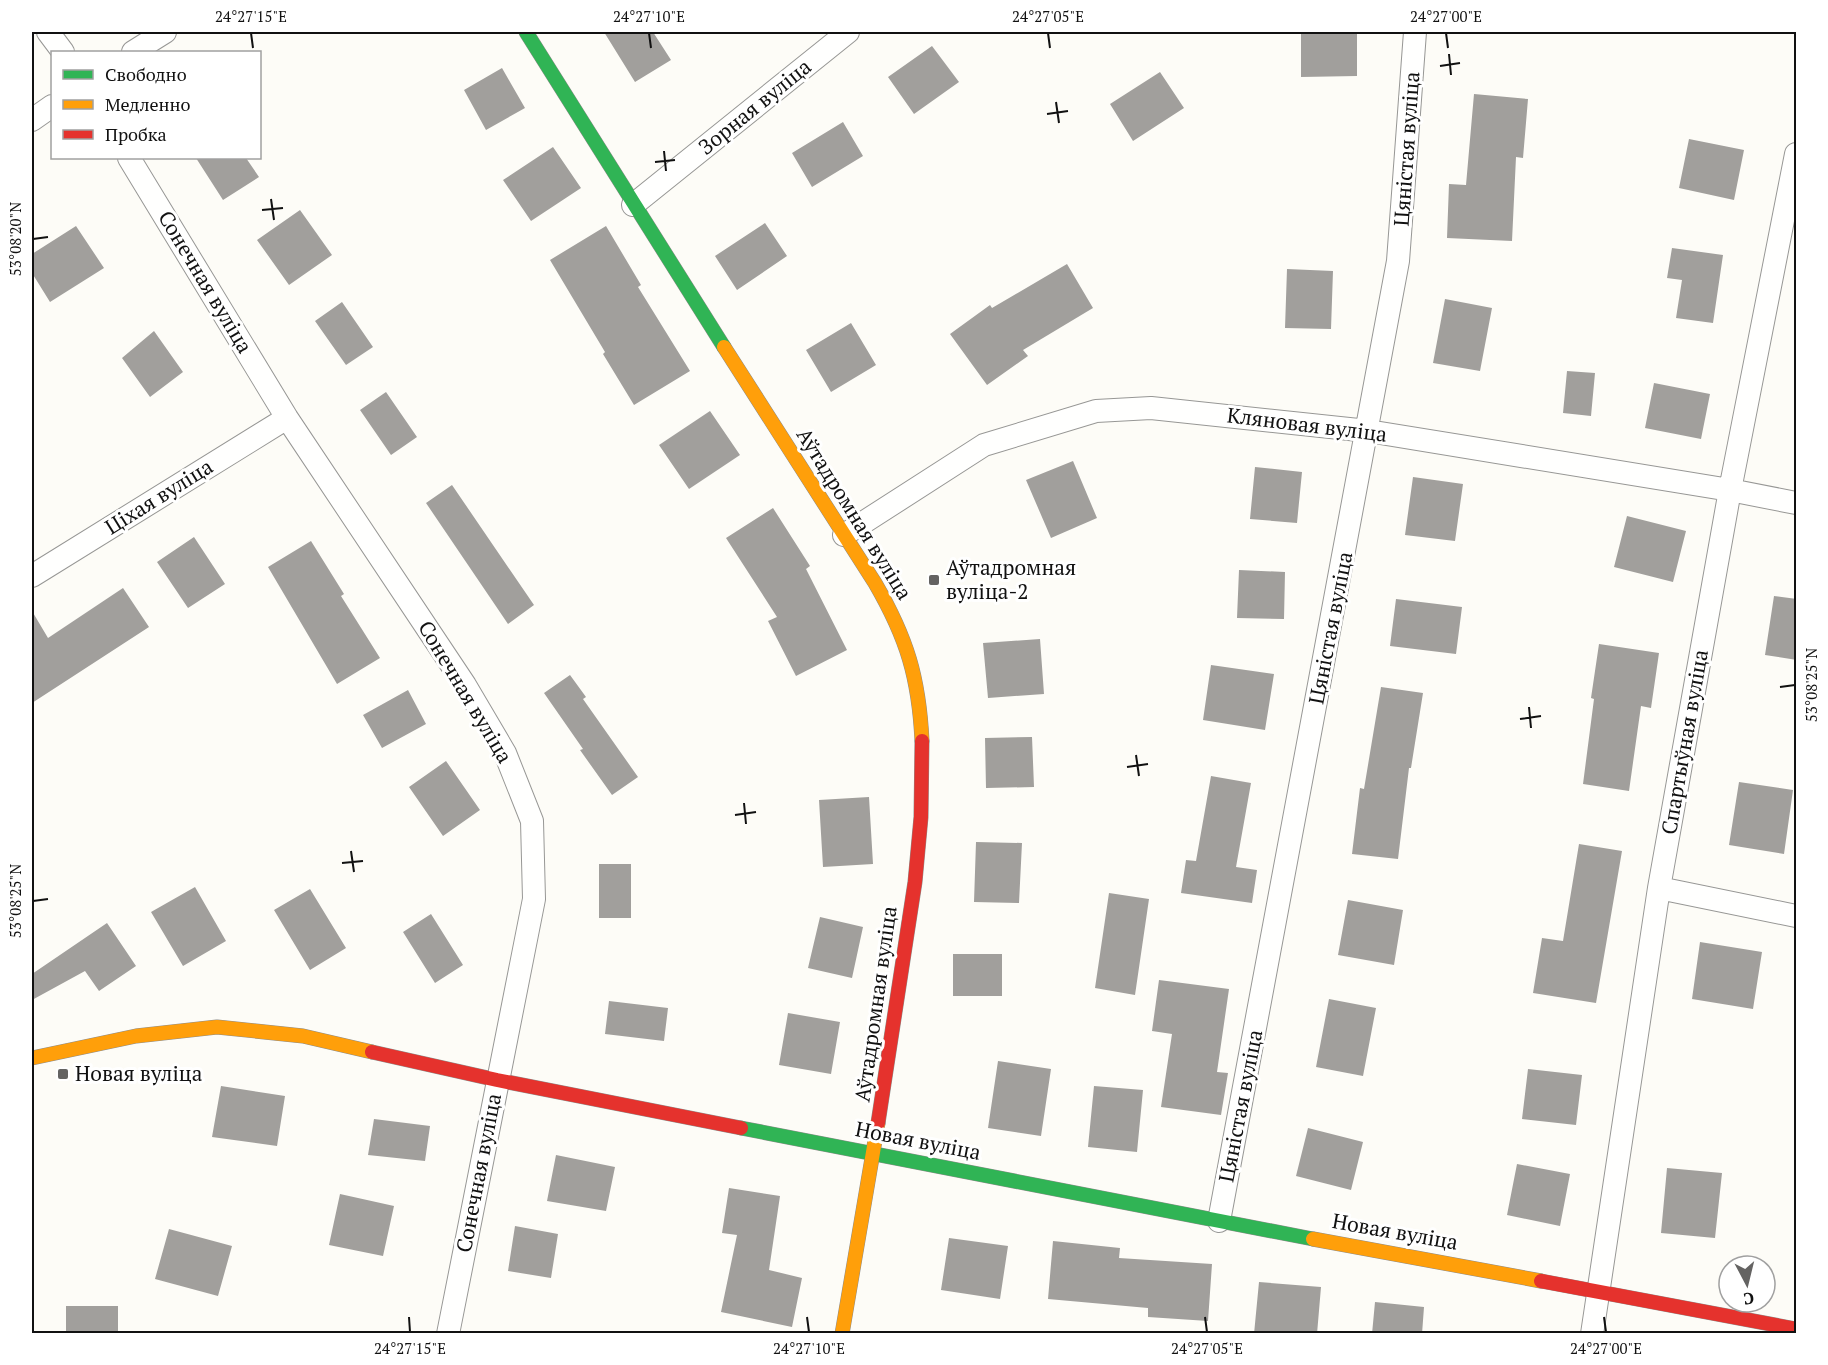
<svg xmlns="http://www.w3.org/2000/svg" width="1828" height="1365" viewBox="0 0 1828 1365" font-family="'PT Serif',serif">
<rect width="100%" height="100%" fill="#fdfcf7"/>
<path fill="#a19f9c" d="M 604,32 L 653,32 L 671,60 L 635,82 Z
M 1301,32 L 1357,32 L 1357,76 L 1301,77 Z
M 932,46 L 959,82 L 914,114 L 888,77 Z
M 502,68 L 525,108 L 486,130 L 464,90 Z
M 1160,72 L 1184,108 L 1133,141 L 1110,104 Z
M 1474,94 L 1528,99 L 1523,158 L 1516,157 L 1512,241 L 1447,238 L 1449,184 L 1466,185 Z
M 843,122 L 863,156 L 812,187 L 792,153 Z
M 1689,139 L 1744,150 L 1734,200 L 1679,188 Z
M 553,147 L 581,188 L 531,221 L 503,180 Z
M 196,158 L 246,158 L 259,177 L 223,200 Z
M 300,210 L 332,255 L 289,285 L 257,240 Z
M 765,223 L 787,256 L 737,290 L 715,256 Z
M 76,226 L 104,268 L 50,302 L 32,273 L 32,254 Z
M 606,226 L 641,285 L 638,287 L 690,371 L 634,405 L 603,354 L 605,352 L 550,260 Z
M 1672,248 L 1723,255 L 1713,323 L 1676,318 L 1682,280 L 1667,278 Z
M 1067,264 L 1093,308 L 1023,350 L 1028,356 L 987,385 L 950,334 L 990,305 L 992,308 Z
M 1287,269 L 1333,271 L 1331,329 L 1285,328 Z
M 1445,299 L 1492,308 L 1480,371 L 1433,363 Z
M 342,302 L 373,347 L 346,365 L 315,321 Z
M 851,323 L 876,365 L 831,392 L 806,350 Z
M 154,331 L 183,372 L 150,397 L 122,358 Z
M 1567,371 L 1595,373 L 1591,416 L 1563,413 Z
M 1654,383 L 1710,394 L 1701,439 L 1645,428 Z
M 386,392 L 417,437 L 391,455 L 360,410 Z
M 710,411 L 740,455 L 689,489 L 659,445 Z
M 1073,461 L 1097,518 L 1051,538 L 1026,480 Z
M 1255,467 L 1302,472 L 1297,523 L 1250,519 Z
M 1413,477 L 1463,484 L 1455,541 L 1405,535 Z
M 452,485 L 534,605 L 508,624 L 426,503 Z
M 773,508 L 810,566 L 806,569 L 847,650 L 796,676 L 768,621 L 777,617 L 726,538 Z
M 1627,516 L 1686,531 L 1673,582 L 1614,567 Z
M 194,537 L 225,584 L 188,608 L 157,562 Z
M 311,541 L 344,594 L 341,596 L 380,658 L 337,684 L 268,567 Z
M 1239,570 L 1285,572 L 1284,619 L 1237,618 Z
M 123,588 L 149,627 L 32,703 L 32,611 L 48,638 Z
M 1774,596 L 1797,599 L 1797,660 L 1765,655 Z
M 1396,599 L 1462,607 L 1456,654 L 1390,646 Z
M 1040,639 L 1044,694 L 988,698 L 983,643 Z
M 1599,644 L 1659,653 L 1651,708 L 1641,706 L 1629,791 L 1583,784 L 1594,699 L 1591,698 Z
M 1211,665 L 1274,674 L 1265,730 L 1203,720 Z
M 570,675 L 586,697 L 583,699 L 638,777 L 612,795 L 580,750 L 583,749 L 544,693 Z
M 1381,687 L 1423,693 L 1411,768 L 1409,768 L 1398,859 L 1352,854 L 1360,788 L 1364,789 Z
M 408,690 L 426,724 L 382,748 L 363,715 Z
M 1032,737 L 1034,787 L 986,788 L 985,738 Z
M 446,761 L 480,810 L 443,836 L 409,787 Z
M 1211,776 L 1251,783 L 1236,867 L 1257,870 L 1252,903 L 1181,893 L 1186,860 L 1196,861 Z
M 1739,782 L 1793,790 L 1784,854 L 1729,845 Z
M 869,797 L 873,864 L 823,867 L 819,800 Z
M 976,842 L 1022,843 L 1019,903 L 974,902 Z
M 1579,844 L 1622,851 L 1596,1003 L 1533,993 L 1542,938 L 1563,941 Z
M 599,864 L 631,864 L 631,918 L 599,918 Z
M 195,887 L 226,941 L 183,966 L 151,912 Z
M 310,889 L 346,948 L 310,970 L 274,910 Z
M 1109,893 L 1149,899 L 1135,995 L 1095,988 Z
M 1348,900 L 1403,910 L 1394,965 L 1338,955 Z
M 431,914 L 463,965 L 435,983 L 403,932 Z
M 820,917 L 863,927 L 852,978 L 808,968 Z
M 107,923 L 136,966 L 99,991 L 85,971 L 32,1000 L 32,974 Z
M 1700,942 L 1762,952 L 1753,1009 L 1692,999 Z
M 953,954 L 1002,954 L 1002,996 L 953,996 Z
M 1159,980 L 1229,989 L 1217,1072 L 1228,1073 L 1221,1115 L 1161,1107 L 1172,1034 L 1152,1031 Z
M 1329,999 L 1376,1008 L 1363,1076 L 1316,1067 Z
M 609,1001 L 668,1008 L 664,1041 L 605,1034 Z
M 788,1013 L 840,1022 L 831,1074 L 779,1065 Z
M 998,1061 L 1051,1069 L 1041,1136 L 988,1128 Z
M 1528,1069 L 1582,1075 L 1576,1125 L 1522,1119 Z
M 221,1086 L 285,1096 L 277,1146 L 212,1137 Z
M 1094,1086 L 1143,1090 L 1137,1152 L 1088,1147 Z
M 374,1119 L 430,1126 L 425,1161 L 368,1155 Z
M 1308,1128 L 1363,1142 L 1351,1190 L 1296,1176 Z
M 556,1155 L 615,1167 L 606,1211 L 547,1201 Z
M 1517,1164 L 1570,1174 L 1560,1226 L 1507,1215 Z
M 1667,1168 L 1722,1173 L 1715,1238 L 1661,1233 Z
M 729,1188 L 780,1196 L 769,1270 L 802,1278 L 792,1327 L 721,1312 L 737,1235 L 722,1233 Z
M 340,1194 L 394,1206 L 383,1256 L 329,1245 Z
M 515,1226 L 558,1234 L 551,1278 L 508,1271 Z
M 169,1229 L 232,1246 L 218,1296 L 155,1279 Z
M 949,1238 L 1008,1246 L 1000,1299 L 941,1290 Z
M 1053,1241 L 1120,1248 L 1119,1258 L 1212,1264 L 1208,1321 L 1148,1317 L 1148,1308 L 1048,1299 Z
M 1259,1282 L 1321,1287 L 1317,1334 L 1254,1334 Z
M 1375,1302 L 1424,1307 L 1422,1334 L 1372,1334 Z
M 66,1306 L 118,1306 L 118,1334 L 66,1334 Z"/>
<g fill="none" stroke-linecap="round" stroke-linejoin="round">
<defs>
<path id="street" d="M 48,32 L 63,52
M 133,52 L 165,32
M 32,120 L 52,106
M 129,158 L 287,418 L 465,685 L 505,753 L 532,821 L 534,899 L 448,1334
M 633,205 L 848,32
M 844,535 L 984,445 L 1096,411 L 1151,408 L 1368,431 L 1730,490 L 1796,503
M 32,576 L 287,418
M 1659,888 L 1796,916
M 1219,1221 L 1398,261 L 1415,32
M 1592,1334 L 1659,888 L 1730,490 L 1796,154"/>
<path id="fast" d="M 526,32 L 724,347
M 741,1128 L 1313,1239"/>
<path id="slow" d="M 724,347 L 875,583 C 907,638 919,678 922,741
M 32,1058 L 136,1036 L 217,1027 L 303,1036 L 372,1052
M 1313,1239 L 1541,1281
M 842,1334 L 878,1123"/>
<path id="jam" d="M 372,1052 L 497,1080 L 741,1128
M 878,1123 L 915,882 L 921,817 L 922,741
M 1541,1281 L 1796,1329"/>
</defs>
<use href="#street" stroke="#979795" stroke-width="24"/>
<use href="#fast" stroke="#8e8d8b" stroke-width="15"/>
<use href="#slow" stroke="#8e8d8b" stroke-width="15"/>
<use href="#jam" stroke="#8e8d8b" stroke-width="15"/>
<use href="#street" stroke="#fffffe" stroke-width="22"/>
<use href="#fast" stroke="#30b455" stroke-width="14"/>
<use href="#slow" stroke="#ff9f0a" stroke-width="14"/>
<use href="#jam" stroke="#e5322d" stroke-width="14"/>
</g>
<path fill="none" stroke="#111" stroke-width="2" d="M 251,33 L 253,48M 649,33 L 651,48M 1048,33 L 1050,48M 1446,33 L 1448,48M 1449,54 L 1451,75M 1440,66 L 1460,63M 1056,102 L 1059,123M 1047,114 L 1068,111M 664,151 L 666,171M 655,162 L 675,160M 271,199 L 274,220M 262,210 L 283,208M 33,239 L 48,237M 1780,687 L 1795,685M 1529,707 L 1531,728M 1520,719 L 1541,716M 1136,755 L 1139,776M 1127,767 L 1148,764M 744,803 L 746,824M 735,815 L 756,812M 351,851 L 354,872M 342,863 L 363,861M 33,901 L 48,899M 409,1317 L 410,1332M 807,1317 L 809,1332M 1205,1317 L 1207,1332M 1604,1317 L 1606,1332"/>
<g fill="#646362" stroke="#fff" stroke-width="2">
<rect x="928" y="574" width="12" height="12" rx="3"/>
<rect x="57" y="1068" width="12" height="12" rx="3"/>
</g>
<g text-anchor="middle" stroke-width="6" stroke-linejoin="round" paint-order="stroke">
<g font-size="21" fill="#111" stroke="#fff">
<text transform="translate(755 107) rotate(-39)" y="7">Зорная вуліца</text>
<text transform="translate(1407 149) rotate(-86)" y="7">Цяністая вуліца</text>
<text transform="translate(205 282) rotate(59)" y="7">Сонечная вуліца</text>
<text transform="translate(1307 425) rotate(7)" y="7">Кляновая вуліца</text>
<text transform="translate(159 497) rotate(-32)" y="7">Ціхая вуліца</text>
<text transform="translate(854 514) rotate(58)" y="7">Аўтадромная вуліца</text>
<text transform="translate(1331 628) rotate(-79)" y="7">Цяністая вуліца</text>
<text transform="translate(465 692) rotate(59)" y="7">Сонечная вуліца</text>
<text transform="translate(1685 742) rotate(-80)" y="7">Спартыўная вуліца</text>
<text transform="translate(876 1004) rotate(-82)" y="7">Аўтадромная вуліца</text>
<text transform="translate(1241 1106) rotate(-79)" y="7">Цяністая вуліца</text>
<text transform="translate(918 1141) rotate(11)" y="7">Новая вуліца</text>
<text transform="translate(479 1173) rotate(-79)" y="7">Сонечная вуліца</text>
<text transform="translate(1395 1232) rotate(10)" y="7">Новая вуліца</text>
</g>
<g font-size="21" fill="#111" stroke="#fff" text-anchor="start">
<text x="946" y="575">Аўтадромная<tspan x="946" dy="24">вуліца-2</tspan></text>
<text x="75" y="1081">Новая вуліца</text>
</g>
</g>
<rect width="1828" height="1365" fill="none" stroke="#ffffff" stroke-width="66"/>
<rect x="51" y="51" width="210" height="108" fill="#ffffff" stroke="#a0a0a0" stroke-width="1.5"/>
<rect x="63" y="70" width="30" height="9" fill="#30b455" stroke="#a0a0a0" stroke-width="1.5"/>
<text x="105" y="81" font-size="18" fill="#111111">Свободно</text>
<rect x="63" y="100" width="30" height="9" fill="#ff9f0a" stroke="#a0a0a0" stroke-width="1.5"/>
<text x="105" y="111" font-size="18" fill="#111111">Медленно</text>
<rect x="63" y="130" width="30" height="9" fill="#e5322d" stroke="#a0a0a0" stroke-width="1.5"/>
<text x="105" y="141" font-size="18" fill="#111111">Пробка</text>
<g transform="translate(1747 1284) rotate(173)"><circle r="28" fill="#ffffff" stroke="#a0a0a0" stroke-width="1.5"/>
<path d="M0-4.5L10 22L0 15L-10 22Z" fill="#646362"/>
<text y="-9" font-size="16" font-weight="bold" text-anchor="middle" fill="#111111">С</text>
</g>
<rect x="33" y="33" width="1762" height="1299" fill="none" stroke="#111" stroke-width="2"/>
<g font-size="15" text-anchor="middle" fill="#111">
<text x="251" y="22">24°27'15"E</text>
<text x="649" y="22">24°27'10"E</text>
<text x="1048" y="22">24°27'05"E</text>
<text x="1446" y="22">24°27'00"E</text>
<text transform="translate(16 239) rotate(-90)" y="5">53°08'20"N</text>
<text transform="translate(1812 685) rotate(-90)" y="5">53°08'25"N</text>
<text transform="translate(16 901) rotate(-90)" y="5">53°08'25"N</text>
<text x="410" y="1354">24°27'15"E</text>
<text x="809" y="1354">24°27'10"E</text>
<text x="1207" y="1354">24°27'05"E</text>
<text x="1606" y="1354">24°27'00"E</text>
</g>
</svg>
